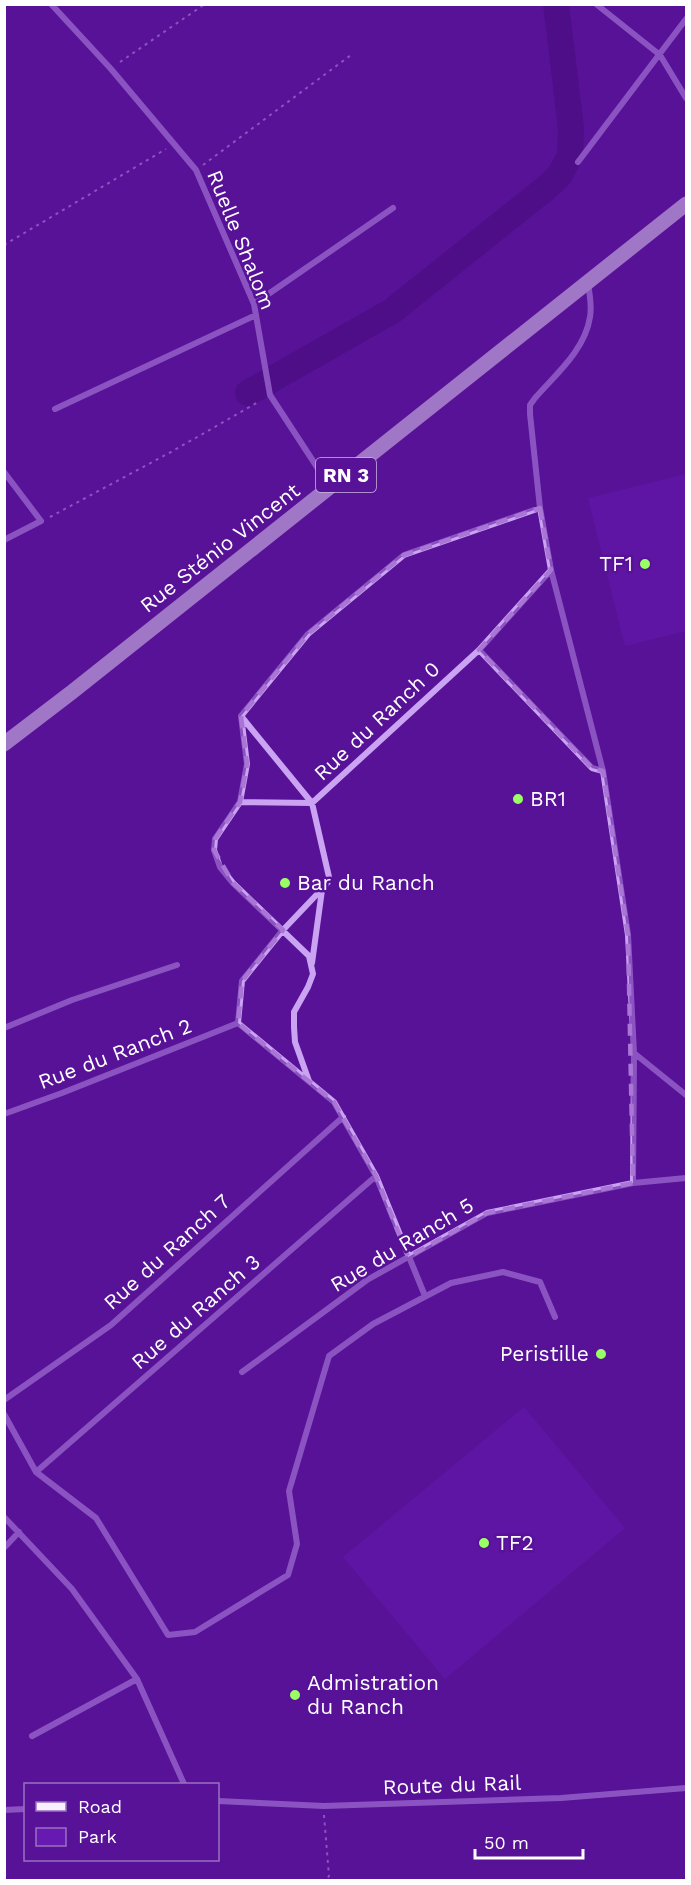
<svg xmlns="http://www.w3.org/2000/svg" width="691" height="1885" viewBox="0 0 691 1885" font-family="'Work Sans',sans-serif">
<rect width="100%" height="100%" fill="#571297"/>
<path fill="#661ab2" d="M 686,474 L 686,631 L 625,646 L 588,498 Z
M 524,1407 L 625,1528 L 445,1679 L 343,1557 Z"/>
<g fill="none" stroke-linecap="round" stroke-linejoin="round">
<path stroke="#420b73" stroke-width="26" d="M 248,393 L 392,311 L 546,188 L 559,176 L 570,156 L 571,128 L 556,4"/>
<path stroke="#cba3f3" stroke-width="2" stroke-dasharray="3 4.5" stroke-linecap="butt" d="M 120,62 L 205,4
M 203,165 L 351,55
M 4,245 L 166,149
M 50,517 L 171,452 L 260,401
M 324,1815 L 329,1876 L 326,1880"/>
<path stroke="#cba3f3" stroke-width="6" d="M 51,4 L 111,69 L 196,170 L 254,304 L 270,395 L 330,487
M 596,4 L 660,55 L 686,98
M 578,162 L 686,19
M 588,284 C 590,295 592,306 590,317 C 585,350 556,374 535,398 L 530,405 L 530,414 L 540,508 L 551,570 L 603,771 L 628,935 L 634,1053 L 633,1183
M 254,304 L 393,208
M 55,409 L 256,315
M 4,472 L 41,521 L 4,540
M 540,508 L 404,555 L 308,634 L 241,716 L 312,803 L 479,650 L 551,570
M 479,650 L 592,768 L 603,771
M 241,716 L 247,764 L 240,802 L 215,839 L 214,850 L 220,867 L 233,883 L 309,956 L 313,974 L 308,987 L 294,1012 L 294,1027 L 295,1042 L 309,1081
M 240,802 L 312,803 L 329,877 L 328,882 L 322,889 L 283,930 L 242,981 L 238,1023 L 334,1102 L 376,1176 L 425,1296
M 312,963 L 322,890
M 4,1028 L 72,1000 L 177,965
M 634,1053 L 686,1095
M 4,1114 L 62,1093 L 238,1023
M 242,1372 L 367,1280 L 487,1213 L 633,1183 L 686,1178
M 4,1400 L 111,1325 L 343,1117
M 4,1414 L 36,1472 L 96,1518 L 168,1635 L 195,1632 L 288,1575 L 297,1544 L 289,1491 L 329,1356 L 373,1324 L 451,1283 L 503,1272 L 540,1282 L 555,1317
M 36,1472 L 376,1176
M 4,1517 L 72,1589 L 137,1679 L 184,1784
M 4,1548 L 19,1532
M 32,1736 L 137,1679
M 218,1801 L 324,1806 L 561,1798 L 686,1788
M 4,1810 L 26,1809"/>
<path stroke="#f8efff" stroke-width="15" d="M 4,744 L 72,692 L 686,204"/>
</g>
<path d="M0 0H691V1885H0ZM 540,508 L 551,570 L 479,650 L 592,768 L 603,771 L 628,935 L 633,1183 L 487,1213 L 408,1257 L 376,1176 L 334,1102 L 238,1023 L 242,981 L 283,930 L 233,883 L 214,850 L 215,839 L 240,802 L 247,764 L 241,716 L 308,634 L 404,555 Z" fill="#571297" fill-opacity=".55" fill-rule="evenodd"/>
<path fill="none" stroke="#a976d5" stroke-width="4.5" stroke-dasharray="12 8" stroke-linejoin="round" d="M 540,508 L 551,570 L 479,650 L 592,768 L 603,771 L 628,935 L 633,1183 L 487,1213 L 408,1257 L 376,1176 L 334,1102 L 238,1023 L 242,981 L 283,930 L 233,883 L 214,850 L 215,839 L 240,802 L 247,764 L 241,716 L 308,634 L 404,555 Z"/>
<g fill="#99ff65" stroke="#571297" stroke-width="2">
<circle cx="645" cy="564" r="6"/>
<circle cx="518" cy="799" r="6"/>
<circle cx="285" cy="883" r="6"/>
<circle cx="601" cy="1354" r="6"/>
<circle cx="484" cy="1543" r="6"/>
<circle cx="295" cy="1695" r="6"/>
</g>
<g text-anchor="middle" stroke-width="5" stroke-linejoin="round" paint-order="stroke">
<rect fill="#571297" stroke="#cdb8e0" stroke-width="1.5" x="316" y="458" width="60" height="34" rx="4.5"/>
<g font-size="20" font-weight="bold" fill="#fff">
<text x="346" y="482">RN 3</text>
</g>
<g font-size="21" fill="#fff" stroke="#571297">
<text transform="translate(241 240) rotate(68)" y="7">Ruelle Shalom</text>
<text transform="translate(220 548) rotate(-38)" y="7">Rue Sténio Vincent</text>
<text transform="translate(377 721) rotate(-43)" y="7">Rue du Ranch 0</text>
<text transform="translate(115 1054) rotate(-21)" y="7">Rue du Ranch 2</text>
<text transform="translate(402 1245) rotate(-31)" y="7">Rue du Ranch 5</text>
<text transform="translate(167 1252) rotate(-42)" y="7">Rue du Ranch 7</text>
<text transform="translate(196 1312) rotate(-41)" y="7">Rue du Ranch 3</text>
<text transform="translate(452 1785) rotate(-2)" y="7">Route du Rail</text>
</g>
<g font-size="21" fill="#fff" stroke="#571297" text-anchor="start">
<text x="633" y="571" text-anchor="end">TF1</text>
<text x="530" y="806">BR1</text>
<text x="297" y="890">Bar du Ranch</text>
<text x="589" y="1361" text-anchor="end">Peristille</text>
<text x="496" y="1550">TF2</text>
<text x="307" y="1690">Admistration<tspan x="307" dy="24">du Ranch</tspan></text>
</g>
</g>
<rect width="691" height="1885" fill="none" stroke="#ffffff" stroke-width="12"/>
<rect x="24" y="1783" width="195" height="78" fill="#571297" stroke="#9a71c1" stroke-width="1.5"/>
<rect x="36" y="1802" width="30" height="9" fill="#f8efff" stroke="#9a71c1" stroke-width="1.5"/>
<text x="78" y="1813" font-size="18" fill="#ffffff">Road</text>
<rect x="36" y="1828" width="30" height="18" fill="#661ab2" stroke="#9a71c1" stroke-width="1.5"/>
<text x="78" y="1843" font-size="18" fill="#ffffff">Park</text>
<path d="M475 1849v9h108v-9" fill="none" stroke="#ffffff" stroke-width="3"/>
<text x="484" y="1849" font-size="18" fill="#ffffff" stroke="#571297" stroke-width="4.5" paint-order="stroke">50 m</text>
</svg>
